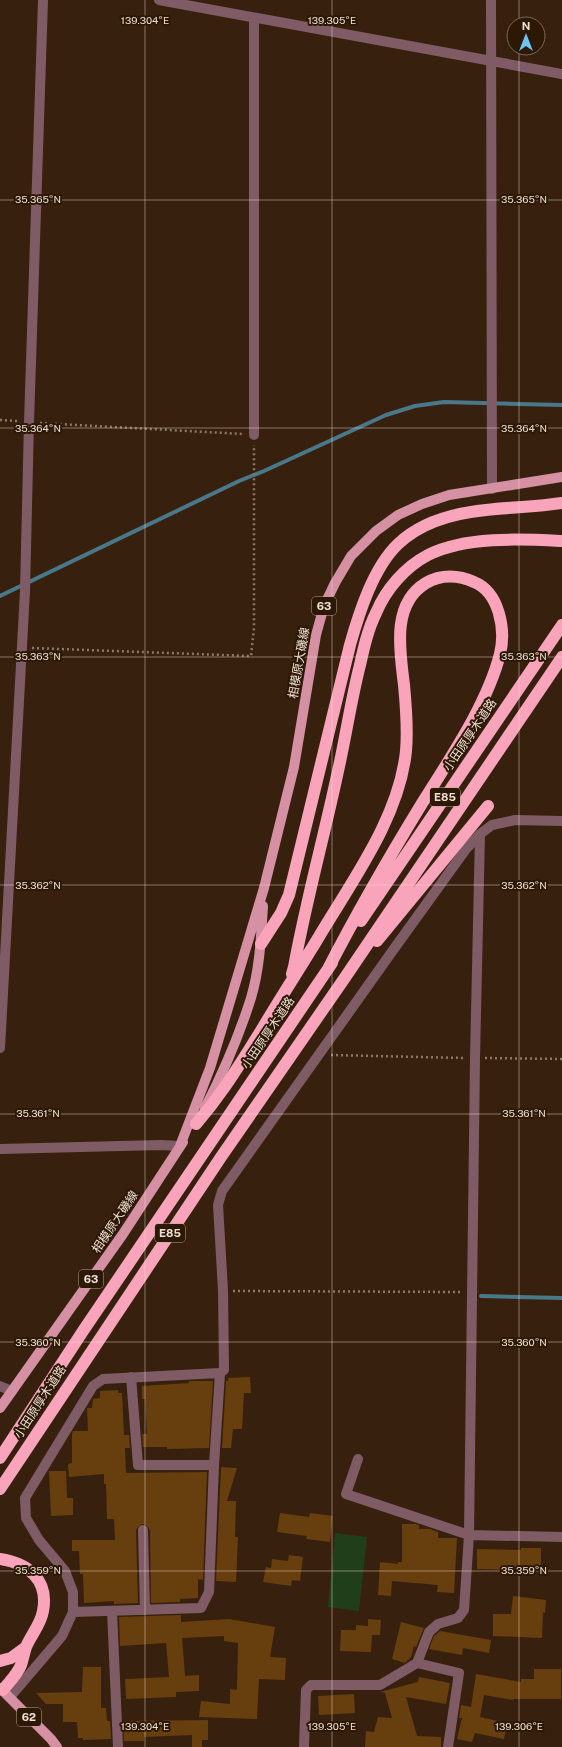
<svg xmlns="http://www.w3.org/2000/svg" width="562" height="1747" viewBox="0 0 562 1747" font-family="'Public Sans','Noto Sans JP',sans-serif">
<rect width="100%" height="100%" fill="#37210e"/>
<path fill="#203e1a" d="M 335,1533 L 367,1537 L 359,1611 L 328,1607 Z"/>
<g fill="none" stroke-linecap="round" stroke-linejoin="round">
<path stroke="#48788a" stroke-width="4" d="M 0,596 L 239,481 L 264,471 L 386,415 L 415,406 L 444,402 L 562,405
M 481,1296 L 562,1298"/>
</g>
<path fill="#673e0e" d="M 250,1377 L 251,1393 L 244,1393 L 242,1429 L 233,1429 L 231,1448 L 222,1448 L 226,1381 L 228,1381 L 228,1378 Z
M 189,1381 L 213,1381 L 209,1448 L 167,1449 L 167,1447 L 143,1447 L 142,1434 L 147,1434 L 145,1399 L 142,1399 L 142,1386 L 189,1383 Z
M 118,1390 L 118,1393 L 122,1393 L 124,1435 L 129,1435 L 130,1448 L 125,1448 L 126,1473 L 207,1472 L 203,1580 L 198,1579 L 198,1598 L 180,1599 L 180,1602 L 151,1603 L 150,1530 L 146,1525 L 142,1524 L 138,1527 L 136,1530 L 138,1603 L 114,1604 L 114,1601 L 84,1603 L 83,1574 L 80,1574 L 79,1551 L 72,1551 L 72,1540 L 115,1540 L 114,1519 L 107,1519 L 106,1484 L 104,1484 L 104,1474 L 69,1477 L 68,1464 L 72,1463 L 72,1434 L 73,1431 L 88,1431 L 87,1408 L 92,1408 L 93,1399 L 100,1398 L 100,1391 Z
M 221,1467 L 237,1468 L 227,1501 L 236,1501 L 235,1537 L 238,1537 L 236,1582 L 216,1581 Z
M 49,1471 L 66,1471 L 67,1498 L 73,1498 L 73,1515 L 51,1516 Z
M 280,1513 L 309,1517 L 310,1513 L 333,1516 L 330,1542 L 306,1539 L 307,1536 L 277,1532 Z
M 402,1524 L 415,1524 L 419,1525 L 419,1529 L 430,1529 L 438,1532 L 438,1538 L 457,1538 L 454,1593 L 437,1592 L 438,1585 L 392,1581 L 391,1596 L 378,1595 L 380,1562 L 398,1564 L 398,1562 L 402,1562 Z
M 521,1548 L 541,1548 L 541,1568 L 516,1568 L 516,1570 L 477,1569 L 477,1549 L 521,1550 Z
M 289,1555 L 303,1557 L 300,1581 L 292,1580 L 291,1586 L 263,1582 L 266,1567 L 271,1568 L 272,1559 L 288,1561 Z
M 513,1596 L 546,1600 L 545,1613 L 543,1612 L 542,1638 L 493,1636 L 493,1614 L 511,1614 Z
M 181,1615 L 181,1622 L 229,1619 L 275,1627 L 270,1657 L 286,1658 L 285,1680 L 259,1679 L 257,1719 L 199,1717 L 201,1701 L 230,1704 L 230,1689 L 237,1690 L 238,1643 L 224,1641 L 224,1636 L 182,1638 L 185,1676 L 199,1675 L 199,1691 L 176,1692 L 176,1697 L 126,1699 L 125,1679 L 169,1677 L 166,1643 L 120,1646 L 119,1617 Z
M 368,1619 L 381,1620 L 380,1635 L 372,1635 L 371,1652 L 340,1651 L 341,1630 L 356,1630 L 356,1625 L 368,1626 Z
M 401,1622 L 424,1628 L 416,1647 L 414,1646 L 411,1657 L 405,1663 L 392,1659 Z
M 440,1631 L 491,1640 L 489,1653 L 463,1648 L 462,1655 L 429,1649 L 434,1636 Z
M 83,1667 L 101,1667 L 101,1708 L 106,1708 L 107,1721 L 110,1721 L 111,1739 L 83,1740 L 83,1738 L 78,1738 L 77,1722 L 63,1722 L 63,1704 L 46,1704 L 36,1693 L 82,1692 Z
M 534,1669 L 561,1669 L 561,1699 L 513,1699 L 513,1700 L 484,1695 L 480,1717 L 507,1723 L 504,1739 L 475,1733 L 472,1742 L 457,1739 L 462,1718 L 459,1718 L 461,1705 L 471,1707 L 476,1674 L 521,1682 L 521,1679 L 534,1679 Z
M 419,1677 L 450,1683 L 446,1704 L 406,1697 L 417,1736 L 441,1737 L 441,1747 L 365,1747 L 366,1731 L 374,1732 L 378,1717 L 392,1718 L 385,1693 L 380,1692 L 418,1682 Z
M 354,1694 L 355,1713 L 319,1715 L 318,1696 Z
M 208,1720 L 208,1740 L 202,1740 L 202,1747 L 192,1747 L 192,1735 L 144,1737 L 144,1741 L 124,1741 L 123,1721 Z"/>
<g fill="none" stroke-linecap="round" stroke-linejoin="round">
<path stroke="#8b7969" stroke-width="2.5" stroke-dasharray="2 3" stroke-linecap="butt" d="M 0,420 L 17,421
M 40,423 L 243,434
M 32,648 L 251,656 L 254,628 L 254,445
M 331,1055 L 464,1058
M 485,1058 L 562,1059
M 233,1291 L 462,1292"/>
<path stroke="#7f5c65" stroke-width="10" d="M 159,0 L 562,74
M 491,0 L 492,489
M 254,18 L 254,435
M 0,1048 L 25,591 L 29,422 L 43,0
M 0,1149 L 161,1145 L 180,1146
M 131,1377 L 138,1465 L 214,1465
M 0,1386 L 12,1391
M 358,1459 L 346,1494 L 469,1535 L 562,1537
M 143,1530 L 145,1610
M 112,1611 L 118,1747
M 73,1612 L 201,1608 L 209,1592 L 214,1465 L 220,1373 L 224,1370 L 223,1290 L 218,1205 L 222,1191 L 396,946 L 466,849 L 480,834 L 492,825 L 515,820 L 562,821
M 417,1663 L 459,1673 L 448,1747
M 10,1697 L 62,1636 L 73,1612 L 73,1592 L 65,1571 L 39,1540 L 26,1518 L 25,1498 L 93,1386 L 103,1379 L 220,1373
M 304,1747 L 306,1690 L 311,1685 L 380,1685 L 417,1663 L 429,1632 L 438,1624 L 458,1618 L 464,1610 L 469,1535 L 475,1058 L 480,834"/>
<path stroke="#d690a3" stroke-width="10" d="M 205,1108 C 223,1073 239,1036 251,998 C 260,968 261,937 263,906
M 180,1146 L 210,1068 L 264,888 L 294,767 L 316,635 L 324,606 L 335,583 L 351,556 L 376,531 L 398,515 L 422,504 L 449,495 L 562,477
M 0,1408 L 123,1234 L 183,1142
M 0,1688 L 51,1739 L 57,1747"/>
<path stroke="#f9a4bb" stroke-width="12" d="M 361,921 L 562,625
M 377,941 L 488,806
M 261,944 L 281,913 L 289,895 L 350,645 C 359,613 373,568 398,544 C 421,522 455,513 486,510 C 512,507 537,507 562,503
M 292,974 L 294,967 C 306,901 324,837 338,771 C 346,736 351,700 360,665 C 364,647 368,629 376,613 C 386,589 405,567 428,555 C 465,536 521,539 562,541
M 196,1124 C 222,1094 238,1067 259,1034 C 278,1002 298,971 317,940 C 351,882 399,819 406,751 C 408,729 406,706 404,685 C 400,651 391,604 426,583 C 441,574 459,575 474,582 C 499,592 506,629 500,654 C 487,705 449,760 421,805 C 388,859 357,913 328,969
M 0,1458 L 83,1331 L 332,963
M 0,1489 L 221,1157 L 344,979 L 562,657
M 0,1559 C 28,1563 49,1580 43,1611 C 41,1624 31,1635 26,1647 C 24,1653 23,1659 21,1665 C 17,1675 9,1682 3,1690
M 0,1661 L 11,1658 L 26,1647"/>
</g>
<path fill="none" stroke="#efe0d5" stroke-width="1" stroke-opacity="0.45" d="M 145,0 L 145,1747M 332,0 L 332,1747M 519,0 L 519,24M 519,48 L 519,1747M 0,200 L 562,200M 0,428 L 562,428M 0,657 L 562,657M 0,885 L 562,885M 0,1114 L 562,1114M 0,1342 L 562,1342M 0,1571 L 562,1571"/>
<g text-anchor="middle" stroke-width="4" stroke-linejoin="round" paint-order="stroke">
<g fill="#2d1805" stroke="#b5a497" stroke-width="1">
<rect x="312" y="597" width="24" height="18" rx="3"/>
<rect x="430" y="788" width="30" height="18" rx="3"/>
<rect x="155" y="1224" width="30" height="18" rx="3"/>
<rect x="79" y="1270" width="24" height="18" rx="3"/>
<rect x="17" y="1708" width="24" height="18" rx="3"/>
</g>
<g font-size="11" font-weight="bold" fill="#efe0d5">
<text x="324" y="610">63</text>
<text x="445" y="801">E85</text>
<text x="170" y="1237">E85</text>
<text x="91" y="1283">63</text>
<text x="29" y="1721">62</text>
</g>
<g font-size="12" fill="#efe0d5" stroke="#2d1805">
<text transform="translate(299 663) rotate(-80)" y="4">相模原大磯線</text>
<text transform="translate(470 735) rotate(-56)" y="4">小田原厚木道路</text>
<text transform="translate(268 1033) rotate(-56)" y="4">小田原厚木道路</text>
<text transform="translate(115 1222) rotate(-56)" y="4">相模原大磯線</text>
<text transform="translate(40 1402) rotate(-57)" y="4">小田原厚木道路</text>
</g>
</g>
<g font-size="10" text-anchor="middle" fill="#efe0d5" stroke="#2d1805" stroke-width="4" stroke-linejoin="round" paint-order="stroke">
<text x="145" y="24">139.304°E</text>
<text x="332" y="24">139.305°E</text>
<text x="38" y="203">35.365°N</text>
<text x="524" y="203">35.365°N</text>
<text x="38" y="432">35.364°N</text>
<text x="524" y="432">35.364°N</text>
<text x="38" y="660">35.363°N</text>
<text x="524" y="660">35.363°N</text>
<text x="38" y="889">35.362°N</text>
<text x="524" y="889">35.362°N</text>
<text x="38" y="1117">35.361°N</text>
<text x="524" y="1117">35.361°N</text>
<text x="38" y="1346">35.360°N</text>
<text x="524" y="1346">35.360°N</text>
<text x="38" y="1574">35.359°N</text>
<text x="524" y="1574">35.359°N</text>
<text x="145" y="1730">139.304°E</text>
<text x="332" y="1730">139.305°E</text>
<text x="519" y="1730">139.306°E</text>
</g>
<g transform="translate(526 36)"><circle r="19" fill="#2d1805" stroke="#7b6858"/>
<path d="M0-3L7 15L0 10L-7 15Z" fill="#6fc2f4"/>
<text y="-6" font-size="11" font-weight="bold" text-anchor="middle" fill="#efe0d5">N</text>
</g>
</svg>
